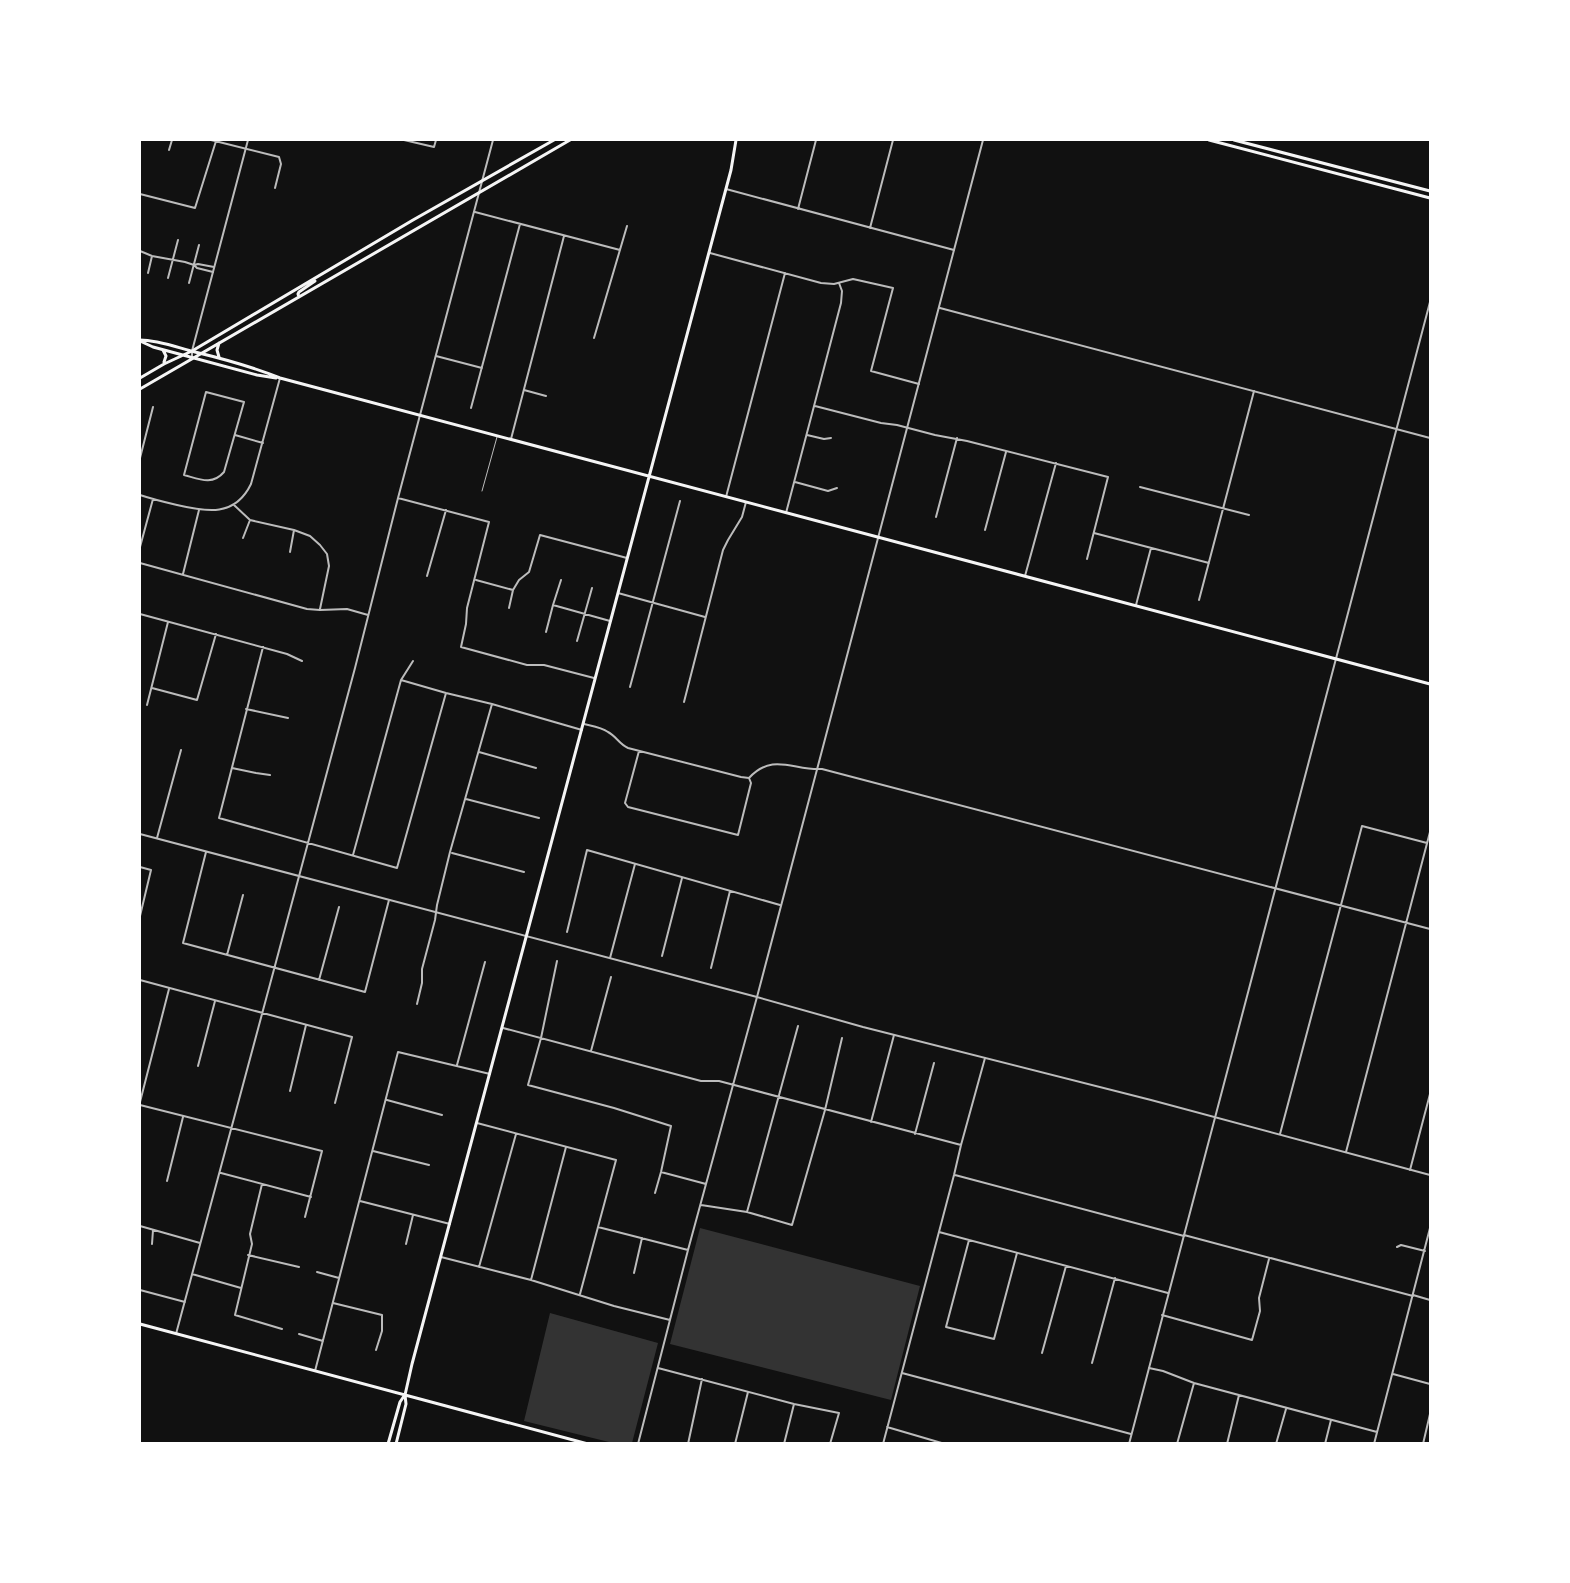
<svg xmlns="http://www.w3.org/2000/svg" width="1570" height="1583" viewBox="0 0 1570 1583" font-family="'Playfair Display',serif">
<rect width="100%" height="100%" fill="#111"/>
<path fill="#333" d="M 700,1228 L 920,1286 L 891,1400 L 670,1344 Z
M 550,1313 L 658,1343 L 632,1443 L 613,1443 L 524,1421 Z"/>
<g fill="none" stroke-linecap="round" stroke-linejoin="round">
<path stroke="#bcbcbc" stroke-width="1" d="M 482,491 L 497,437"/>
<path stroke="#bcbcbc" stroke-width="2" d="M 211,140 L 279,157 L 281,164 L 275,188
M 404,140 L 434,147 L 436,140
M 169,150 L 172,140
M 726,189 L 954,250
M 140,194 L 195,208 L 216,141
M 798,209 L 816,140
M 475,212 L 620,250
M 870,228 L 893,140
M 140,251 L 152,256 L 185,262 L 194,265 L 197,268 L 213,272
M 710,253 L 821,283 L 834,284 L 853,279 L 893,288 L 871,371 L 919,384
M 194,265 L 198,264 L 214,267
M 148,273 L 152,256
M 168,278 L 178,240
M 189,283 L 199,245
M 594,338 L 627,226
M 436,356 L 482,368
M 524,390 L 546,396
M 206,392 L 244,402 L 224,472 C 212,486 199,479 184,475 Z
M 815,406 L 881,423 L 897,425 L 935,435 L 967,441 L 1108,477 L 1087,559
M 471,408 L 520,224
M 235,435 L 263,443
M 807,435 L 824,439 L 831,438
M 511,439 L 564,236
M 140,458 L 153,407
M 795,482 L 828,491 L 837,488
M 1140,487 L 1249,515
M 140,495 C 152,499 164,502 177,505 C 207,512 235,517 251,484 L 280,378
M 726,497 L 785,273
M 398,498 L 489,522 L 467,608 L 466,624 L 461,647 L 527,665 L 544,665 L 594,678
M 234,505 L 250,520 L 294,530 L 310,536 L 320,545 L 327,554 L 329,566 L 320,609
M 786,513 L 841,303 L 842,291 L 839,283
M 936,517 L 957,438
M 985,530 L 1006,452
M 1094,533 L 1209,563
M 243,538 L 250,520
M 140,547 L 153,499
M 290,552 L 294,530
M 140,563 L 307,609 L 320,610 L 347,609 L 368,615
M 183,574 L 199,510
M 427,576 L 446,510
M 1025,576 L 1056,463
M 476,580 L 513,590
M 618,593 L 705,617
M 1199,600 L 1254,391
M 553,605 L 561,580
M 1136,605 L 1151,548
M 509,608 L 513,590 L 519,580 L 529,572 L 540,535 L 627,558
M 140,614 L 287,654 L 302,661
M 546,632 L 553,605 L 610,621
M 577,641 L 592,588
M 263,647 L 219,818 L 397,868 L 446,693
M 401,680 L 446,693 L 492,704 L 582,730
M 630,687 L 680,501
M 152,688 L 197,700 L 216,634
M 684,702 L 723,550 L 728,540 L 742,517 L 746,502
M 147,705 L 168,622
M 246,709 L 288,718
M 584,724 C 592,726 601,727 608,732 C 616,736 619,744 628,748 L 741,777 L 749,778 C 773,752 794,771 822,769 L 1430,929
M 639,751 L 625,803 L 628,807 L 738,835 L 751,783 L 749,778
M 479,752 L 536,768
M 232,768 L 256,773 L 270,775
M 466,799 L 539,818
M 157,838 L 181,750
M 206,852 L 183,943 L 365,992 L 389,900
M 452,853 L 524,872
M 353,855 L 401,680 L 413,661
M 140,867 L 151,870 L 140,916
M 567,932 L 587,850 L 780,905
M 227,955 L 243,895
M 662,956 L 682,878
M 610,958 L 635,864
M 557,961 L 541,1038 L 528,1085 L 614,1108 L 671,1126 L 661,1172 L 655,1193
M 711,968 L 730,891
M 140,980 L 352,1037 L 335,1103
M 319,980 L 339,907
M 417,1004 L 422,983 L 422,969 L 435,920 L 437,905 L 450,852 L 492,704
M 503,1028 L 701,1081 L 719,1081 L 961,1145
M 591,1051 L 611,977
M 457,1065 L 485,962
M 198,1066 L 215,1001
M 290,1091 L 306,1025
M 387,1100 L 442,1115
M 140,1102 L 169,989
M 140,1105 L 322,1151 L 305,1217
M 871,1122 L 894,1035
M 477,1123 L 616,1160 L 580,1294
M 915,1134 L 934,1063
M 1280,1134 L 1362,826 L 1427,843
M 373,1151 L 429,1165
M 1346,1152 L 1430,832
M 1410,1170 L 1430,1094
M 661,1172 L 706,1184
M 221,1173 L 311,1197
M 955,1175 L 1184,1236
M 167,1181 L 183,1117
M 262,1184 L 250,1234 L 252,1244 L 235,1315 L 282,1329
M 360,1201 L 450,1224
M 701,1205 L 747,1212 L 792,1225 L 825,1110 L 842,1038
M 747,1212 L 798,1026
M 140,1226 L 200,1243
M 598,1227 L 688,1250
M 939,1232 L 1168,1293
M 1184,1235 L 1413,1296
M 969,1240 L 946,1327 L 994,1339 L 1017,1253
M 152,1244 L 153,1230
M 406,1244 L 413,1215
M 1397,1247 L 1401,1245 L 1425,1251
M 248,1255 L 299,1267
M 441,1257 L 531,1280 L 614,1306 L 670,1320
M 479,1267 L 516,1134
M 317,1272 L 339,1278
M 634,1273 L 642,1238
M 192,1274 L 241,1288
M 531,1280 L 566,1147
M 140,1290 L 185,1302
M 1413,1295 L 1430,1300
M 333,1303 L 382,1315 L 382,1331 L 376,1350
M 1162,1315 L 1252,1340 L 1260,1311 L 1259,1298 L 1269,1259
M 176,1334 L 355,668 L 398,498 L 493,140
M 299,1334 L 323,1341
M 1042,1353 L 1066,1266
M 1092,1363 L 1115,1278
M 658,1368 L 794,1404 L 839,1413 L 830,1444
M 1149,1368 L 1163,1371 L 1194,1383 L 1377,1432
M 315,1371 L 398,1052 L 490,1074
M 902,1373 L 1131,1434
M 1393,1374 L 1430,1384
M 887,1427 L 945,1444
M 638,1444 L 688,1250 L 757,997
M 688,1444 L 702,1379
M 735,1444 L 748,1392
M 784,1444 L 794,1404
M 883,1444 L 954,1175 L 961,1145 L 985,1058
M 1177,1444 L 1194,1383
M 1227,1444 L 1239,1395
M 1276,1444 L 1286,1409
M 1325,1444 L 1331,1420
M 1374,1444 L 1430,1228
M 1423,1444 L 1430,1414"/>
<path stroke="#bcbcbc" stroke-width="2" d="M 940,308 L 1430,438
M 192,357 L 192,351 L 248,140
M 140,834 L 757,997 L 863,1027 L 1151,1100 L 1430,1175
M 757,997 L 983,140
M 1129,1444 L 1430,302"/>
<path stroke="#f5f5f5" stroke-width="3" d="M 299,297 L 298,294 L 299,292 L 315,281
M 140,340 C 158,340 176,347 195,352 C 224,359 253,367 280,378 L 1430,684
M 140,341 L 153,347 L 257,375 L 276,378
M 219,343 L 217,350 L 219,357
M 163,350 L 166,356 L 164,362
M 140,378 L 164,364 L 192,351 L 413,220 L 554,140
M 140,389 L 570,140
M 140,1324 L 588,1444
M 388,1444 L 400,1402 L 404,1396
M 396,1444 L 406,1404 L 405,1395 L 412,1364 L 731,170 L 736,140"/>
<path stroke="#f5f5f5" stroke-width="3" d="M 1209,140 L 1430,198
M 1234,140 L 1430,191"/>
</g>
<rect width="1570" height="1583" fill="none" stroke="#ffffff" stroke-width="282"/>
</svg>
